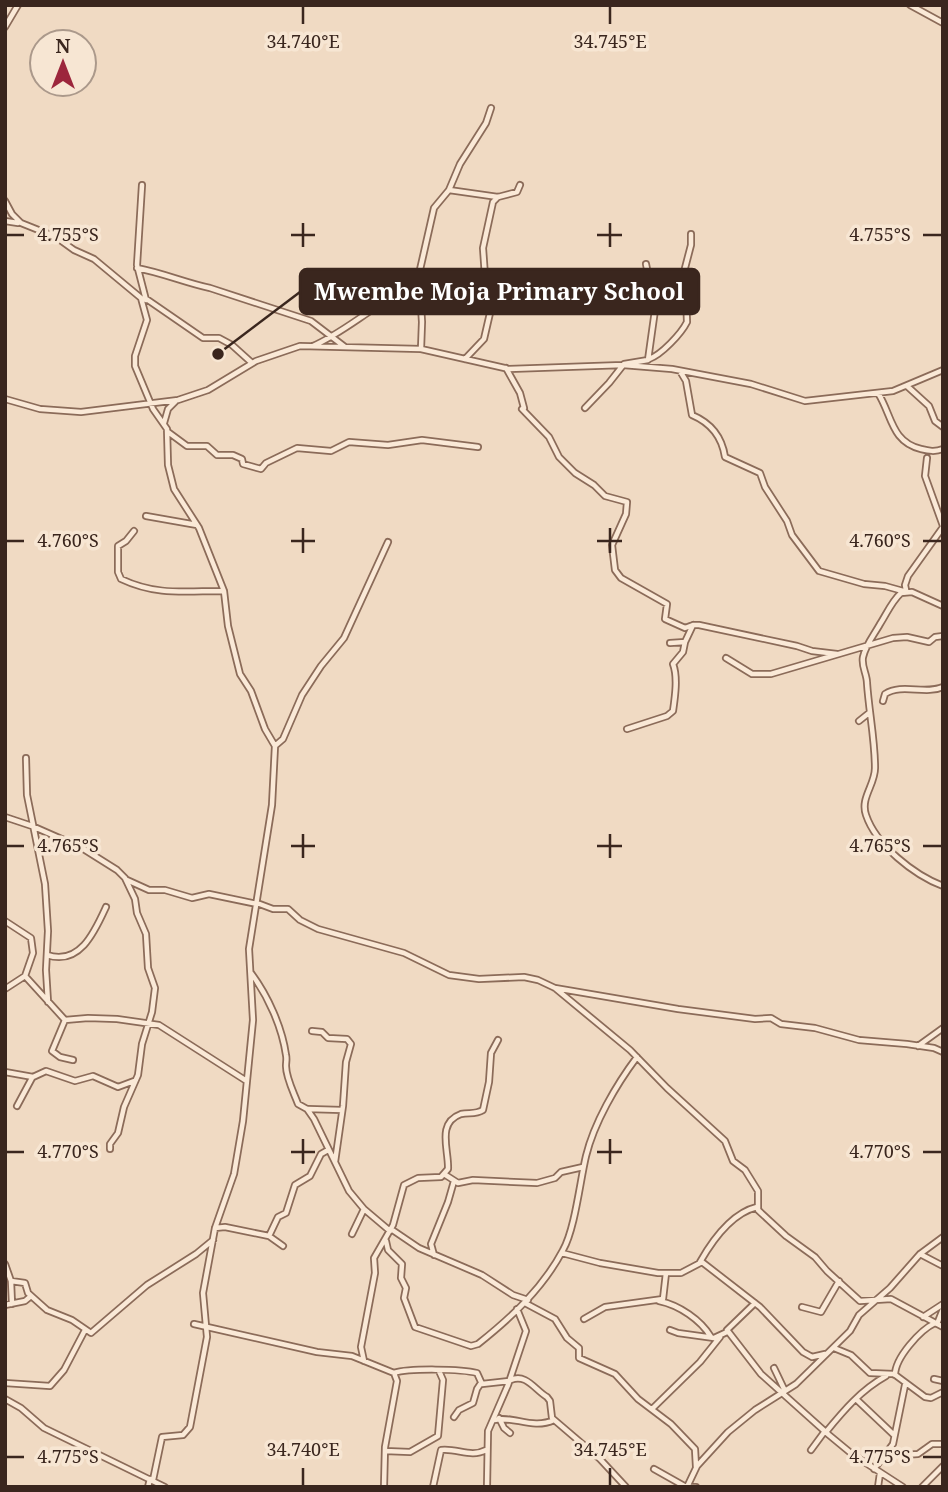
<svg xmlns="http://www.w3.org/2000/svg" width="948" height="1492" viewBox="0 0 948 1492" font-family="'Noto Serif',serif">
<rect width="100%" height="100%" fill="#f0dac3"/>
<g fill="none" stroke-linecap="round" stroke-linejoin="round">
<defs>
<path id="street" d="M 910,5 L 943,23
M 5,27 L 18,5
M 142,185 L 137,265 L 146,300
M 449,190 L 498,197 L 517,192 L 520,185
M 5,201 L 12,214 L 21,223 L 56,237 L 74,250 L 94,259 L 141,298 L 147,320 L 135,356 L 135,366 L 153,409 L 167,429 L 168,465 L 174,489 L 199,528 L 224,591 L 228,626 L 240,674 L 251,691 L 265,729 L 275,746 L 272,805 L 249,949 L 253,1020 L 243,1121 L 234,1174 L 215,1228 L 203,1293 L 207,1337 L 190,1427 L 183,1435 L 162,1437 L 153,1480
M 5,221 L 18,223
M 137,268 C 163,273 186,283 210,288 L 311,321 L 345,347
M 145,298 L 203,338 L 219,338 L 232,345 L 252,363
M 313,346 C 336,336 356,320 378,306 C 392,297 407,292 419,280
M 421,349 L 422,322 L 419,274 L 434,208 L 449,190 L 460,164 L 486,123 L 491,108
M 465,359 L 484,339 L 490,313 L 485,304 L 486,290 L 483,248 L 493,202 L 498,197
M 649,359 C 661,355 681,334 687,322 L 685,268 L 691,245 L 691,234
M 506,368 L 520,393 L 524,408
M 680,371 L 686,381 L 692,415 C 711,423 722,437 725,457 L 760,473 L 765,487 L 787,521 L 792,535 L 819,571 L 864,584 L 885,586 L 903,591
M 907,386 L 929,406 L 935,421 L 943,427
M 878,393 C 892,415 891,442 921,449 C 929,451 935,452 943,449
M 5,399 L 40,409 L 81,412 L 178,400 L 208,390 L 256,361 L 300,346 L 421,349 L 509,369 L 623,365 L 672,369 L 751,384 L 805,401 L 893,391 L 943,370
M 585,408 L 609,383 L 624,364 L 648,360 L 655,310 L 646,264
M 522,409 L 549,437 L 559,457 L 575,473 L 594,485 L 605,496 L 627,502 L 626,514 L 612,545 L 615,570 L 621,578 L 667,604 L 665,619 L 685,628 L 693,625
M 164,423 L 168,409 L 176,401
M 168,432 L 187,446 L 207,446 L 217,455 L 233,455 L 242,459 L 243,464 L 261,469 L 266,463 L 297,448 L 331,451 L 349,442 L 388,445 L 422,440 L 478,447
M 927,458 L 925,476 L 943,526
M 146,516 L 197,525
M 134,531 L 126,541 L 118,546 L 118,572 L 121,579 C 157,596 185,591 224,591
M 906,590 L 905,585 L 908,576 L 943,527
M 943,606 L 912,592 L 901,593 C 892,601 887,613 880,624 C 874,635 866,644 863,657 C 861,666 867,674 867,683 C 869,712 875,740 875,768 C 875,785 860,798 866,815 C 876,845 914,875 943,886
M 670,643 L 685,642 L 693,625 L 699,625 L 797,646 L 812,651 L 837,654
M 726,658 L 752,674 L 771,674 L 893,638 L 907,637 L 929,642 L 935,637 L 943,636
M 883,701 L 885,694 C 902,683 925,695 943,687
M 859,721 L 869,713
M 627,729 L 667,716 L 673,711 C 675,697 678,677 673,664 L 683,652 L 685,642
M 276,745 L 283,739 L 302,695 L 321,666 L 344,638 L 388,542
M 26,758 L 27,795 L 45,884 L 48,931 L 46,970 L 48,1002
M 5,817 L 32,826 L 82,848 L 117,870 L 125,878 L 135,899 L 137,913 L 146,934 L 148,968 L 155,988 L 152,1012 L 142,1044 L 138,1075 L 124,1107 L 118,1133 L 110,1144 L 110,1149
M 127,880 L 149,890 L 165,890 L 192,898 L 209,894 L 257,904
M 257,903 L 273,909 L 288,909 L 300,920 L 318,929 L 404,953 L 449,975 L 479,979 L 524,977 L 538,980 L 555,988 L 630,1050 L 667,1088 L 725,1141 L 733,1161 L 745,1170 L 758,1191 L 758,1210 L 786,1236 L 815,1257 L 827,1271 L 860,1301 L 891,1299 L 943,1327
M 5,921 L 31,938 L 33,953 L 25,976 L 5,989
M 47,955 C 80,966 95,931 106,907
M 251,973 C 268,996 282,1027 286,1055 C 287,1059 286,1062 286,1066 C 286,1078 294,1093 298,1104 L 307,1109 L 314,1119 L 349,1191 L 364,1209 L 390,1231
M 25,976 L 65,1020
M 555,988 L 678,1009 L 755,1019 L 771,1018 L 781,1024 L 815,1028 L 859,1040 L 907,1044 L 934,1048 L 943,1052
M 65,1020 L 88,1018 L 117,1019 L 159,1025 L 245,1080
M 65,1020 L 52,1051 L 60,1057 L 73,1060
M 312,1031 L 322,1032 L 328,1038 L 347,1039 L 351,1044 L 346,1062 L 343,1106 L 335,1162
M 918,1046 L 943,1028
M 5,1072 L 33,1077 L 46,1071 L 75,1081 L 93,1076 L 118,1087 L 134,1081
M 17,1106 L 32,1078
M 308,1109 L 342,1110
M 444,1174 L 458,1183 L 473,1180 L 537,1183 L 555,1178 L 561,1172 L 583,1167
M 215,1228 L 225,1227 L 269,1236 L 283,1246
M 391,1229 L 419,1248 L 482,1275 L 513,1295 L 528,1300
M 352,1234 L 364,1209
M 269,1236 L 278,1217 L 286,1213 L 295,1185 L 310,1176 L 321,1154 L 328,1150
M 386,1241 L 388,1250 L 402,1264 L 401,1278 L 406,1288 L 404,1298 L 415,1327 L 471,1346 L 478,1344 C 512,1317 543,1288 563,1250 C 575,1229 580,1181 586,1156 C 594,1123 616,1085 637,1057
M 562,1253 L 600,1263 L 658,1273 L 681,1273 L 702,1262 L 760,1307 L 803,1352 L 812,1357 L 825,1354
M 920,1254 L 943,1266
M 434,1255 L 431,1244 L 448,1202 L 454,1181
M 700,1262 C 712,1241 732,1213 757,1207
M 5,1264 L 11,1281 L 12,1304
M 11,1281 L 25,1283 L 28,1293 L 47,1310 L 72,1320 L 91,1333 L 147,1285 L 196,1254 L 213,1240
M 659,1301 C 679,1305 701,1320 711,1337
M 525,1303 L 555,1319 L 567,1338 L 579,1348 L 579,1358 L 615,1374 L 638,1399 L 671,1424 L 695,1449 L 696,1467
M 755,1303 L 727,1330 L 761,1374 L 829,1435 L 852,1454 L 903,1487
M 5,1305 L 25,1301 L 31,1296
M 802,1307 L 821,1312 L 839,1281
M 923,1317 L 943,1304
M 584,1319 L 605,1307 L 663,1299 L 666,1273
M 194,1324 L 317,1352 L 352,1356 L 394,1373 L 397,1381 L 385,1447 L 384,1487
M 937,1324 L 943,1309
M 670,1330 L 678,1333 L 714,1338 L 727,1332
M 834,1348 L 851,1355 L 870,1373 L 894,1374 L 925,1397 L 931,1398 L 943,1392
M 364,1361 L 361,1347 L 375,1273 L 374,1258 L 393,1225 L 404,1185 L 418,1178 L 441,1177 L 448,1169 C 449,1150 436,1123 461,1114 C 469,1112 475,1115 483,1110 L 489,1082 L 491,1053 L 498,1040
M 774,1368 L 785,1391
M 394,1373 C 409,1368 462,1369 477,1373 L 482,1384 L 509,1381
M 895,1375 C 895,1358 920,1330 935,1323
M 934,1379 L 943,1381
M 511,1380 C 526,1373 535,1390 547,1397 L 550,1401 L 552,1418 L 600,1459 L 626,1487
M 5,1383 L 50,1386 L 64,1370 L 85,1330
M 5,1399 L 21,1408 L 44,1428 L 165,1487
M 856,1399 L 894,1435
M 652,1409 L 700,1362 L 720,1337
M 454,1417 L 459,1410 L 473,1403 L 477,1389 L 481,1383
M 499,1418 L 504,1428 L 510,1433
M 494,1420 C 513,1415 532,1430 554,1420
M 826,1432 C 844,1410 861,1390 886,1376
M 811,1450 L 825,1431
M 385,1451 L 410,1452 L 438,1436 L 443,1380 L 439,1371
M 903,1455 L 918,1454 L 932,1444 L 943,1444
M 654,1469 L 686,1487
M 874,1469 L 893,1444 L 905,1385
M 148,1487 L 150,1479
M 433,1487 L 441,1450 C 457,1448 471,1458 486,1450
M 487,1487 L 488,1431 L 508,1385 L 526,1331 L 517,1309
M 687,1487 L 697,1466 L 728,1432 L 755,1410 L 796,1384 L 850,1331 L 859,1315 L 890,1288 L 920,1254 L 943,1237
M 687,1487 L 696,1487
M 878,1487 L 880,1473
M 922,1487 L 943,1466"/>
</defs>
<use href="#street" stroke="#8b6b59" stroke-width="8"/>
<use href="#street" stroke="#fae9d7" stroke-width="4.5"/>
</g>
<path fill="none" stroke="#3a261e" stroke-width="2.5" d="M 303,7 L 303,24M 610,7 L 610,24M 303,223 L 303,247M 610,223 L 610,247M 7,235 L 24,235M 291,235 L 315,235M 597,235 L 622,235M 923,235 L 941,235M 303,528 L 303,553M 610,528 L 610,553M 7,541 L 24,541M 291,541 L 315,541M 597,541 L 622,541M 923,541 L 941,541M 303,834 L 303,858M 610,834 L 610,858M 7,846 L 24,846M 291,846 L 315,846M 597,846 L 622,846M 923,846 L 941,846M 303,1139 L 303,1164M 610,1139 L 610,1164M 7,1152 L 24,1152M 291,1152 L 315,1152M 597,1152 L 622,1152M 923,1152 L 941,1152M 7,1457 L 24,1457M 923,1457 L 941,1457M 303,1468 L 303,1485M 610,1468 L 610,1485"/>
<g font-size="18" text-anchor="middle" fill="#3a261e" stroke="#f7e6d3" stroke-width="7" stroke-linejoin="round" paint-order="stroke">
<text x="303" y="48">34.740°E</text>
<text x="610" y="48">34.745°E</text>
<text x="68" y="241">4.755°S</text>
<text x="880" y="241">4.755°S</text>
<text x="68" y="547">4.760°S</text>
<text x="880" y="547">4.760°S</text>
<text x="68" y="852">4.765°S</text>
<text x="880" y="852">4.765°S</text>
<text x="68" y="1158">4.770°S</text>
<text x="880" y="1158">4.770°S</text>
<text x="303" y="1456">34.740°E</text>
<text x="610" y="1456">34.745°E</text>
<text x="68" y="1463">4.775°S</text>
<text x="880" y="1463">4.775°S</text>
</g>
<path fill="none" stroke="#3a261e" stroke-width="2.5" d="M218 354L300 292"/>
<circle fill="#3a261e" stroke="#f7e6d3" stroke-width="2.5" cx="218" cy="354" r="7"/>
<rect fill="#3a261e" stroke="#3a261e" stroke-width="2.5" x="300" y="269" width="399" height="45" rx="7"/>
<g font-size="24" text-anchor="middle" font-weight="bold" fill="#fff">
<text x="499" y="300">Mwembe Moja Primary School</text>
</g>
<rect width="948" height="1492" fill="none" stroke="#3a261e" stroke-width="14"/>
<g transform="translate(63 63)"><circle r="33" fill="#f7e6d3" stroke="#ab998b" stroke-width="2"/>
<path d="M0-5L12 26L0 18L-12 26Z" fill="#9c263c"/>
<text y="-10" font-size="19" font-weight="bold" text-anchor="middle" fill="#3a261e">N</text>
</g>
</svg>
